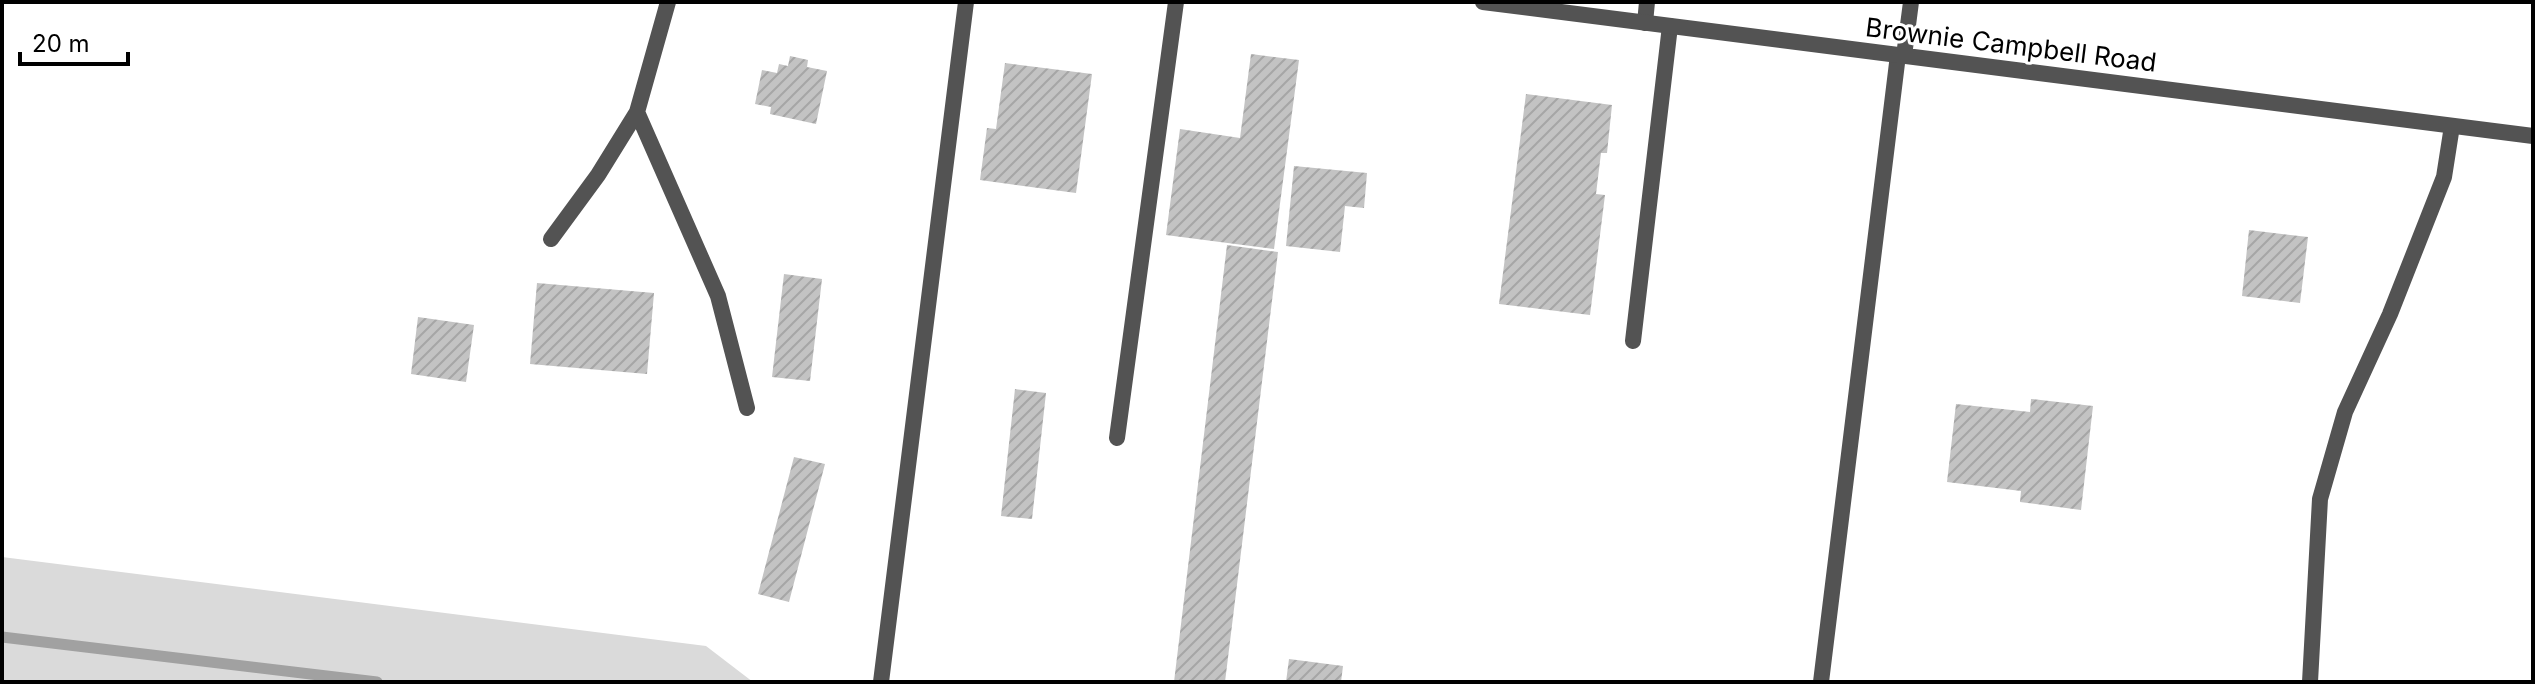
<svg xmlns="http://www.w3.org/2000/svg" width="2535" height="684" viewBox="0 0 2535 684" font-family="Inter,sans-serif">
<defs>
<pattern id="building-hatch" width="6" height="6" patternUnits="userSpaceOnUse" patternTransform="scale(2)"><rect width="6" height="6" fill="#c3c3c3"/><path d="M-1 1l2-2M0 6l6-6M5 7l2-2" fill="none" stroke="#a6a6a6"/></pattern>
</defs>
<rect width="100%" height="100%" fill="#fff"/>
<path fill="#dadada" d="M 2,557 L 706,646 L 753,682 L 2,682 Z"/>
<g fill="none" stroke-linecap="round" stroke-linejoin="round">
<path stroke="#a1a1a1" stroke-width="11" d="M 2,637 L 377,682"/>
</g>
<path fill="url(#building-hatch)" d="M 1251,54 L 1299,60 L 1274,249 L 1166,235 L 1180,129 L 1240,138 Z
M 790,56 L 808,60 L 807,67 L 827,71 L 816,124 L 770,114 L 771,107 L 755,104 L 762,70 L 777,73 L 779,64 L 788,66 Z
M 1005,63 L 1092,74 L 1076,193 L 980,180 L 987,128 L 996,129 Z
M 1526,94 L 1612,105 L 1607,153 L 1601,153 L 1596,194 L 1605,195 L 1590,315 L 1499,304 Z
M 1294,166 L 1367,173 L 1364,208 L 1345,206 L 1340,252 L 1286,246 Z
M 2249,230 L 2308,237 L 2300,303 L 2242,296 Z
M 1227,245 L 1278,252 L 1225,682 L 1174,682 Z
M 784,274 L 822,279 L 810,381 L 772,377 Z
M 537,283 L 654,293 L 647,374 L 530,364 Z
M 418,317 L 474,325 L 466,382 L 411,374 Z
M 1015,389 L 1046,393 L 1032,519 L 1001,516 Z
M 2031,399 L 2093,406 L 2081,510 L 2020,502 L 2021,491 L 1947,482 L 1956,404 L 2030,412 Z
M 794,457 L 825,464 L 789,602 L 758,594 Z
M 1289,659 L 1343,666 L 1341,682 L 1286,682 Z"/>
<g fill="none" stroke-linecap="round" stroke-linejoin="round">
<path stroke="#535353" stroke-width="16" d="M 1645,23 L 1647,2
M 637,112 L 718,296 L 747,408
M 551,239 L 598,175 L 637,112 L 668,2
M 1633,341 L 1670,26
M 1117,438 L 1176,2
M 881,682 L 966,2
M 1821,682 L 1898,55
M 2310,682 L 2320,499 L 2345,412 L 2390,314 L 2444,177 L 2452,126"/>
<path stroke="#535353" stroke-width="16" d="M 1483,2 L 2533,136
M 1904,56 L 1911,2"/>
</g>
<g text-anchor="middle" stroke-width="6" stroke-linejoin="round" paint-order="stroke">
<g font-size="26" fill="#000" stroke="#fff">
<text transform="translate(2011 45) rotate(7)" y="9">Brownie Campbell Road</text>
</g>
</g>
<rect width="2535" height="684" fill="none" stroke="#000000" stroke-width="8"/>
<path d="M20 52v12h108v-12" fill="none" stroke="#000000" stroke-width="4"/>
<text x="32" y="52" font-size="24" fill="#000000" stroke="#ffffff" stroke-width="6" paint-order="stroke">20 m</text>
</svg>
